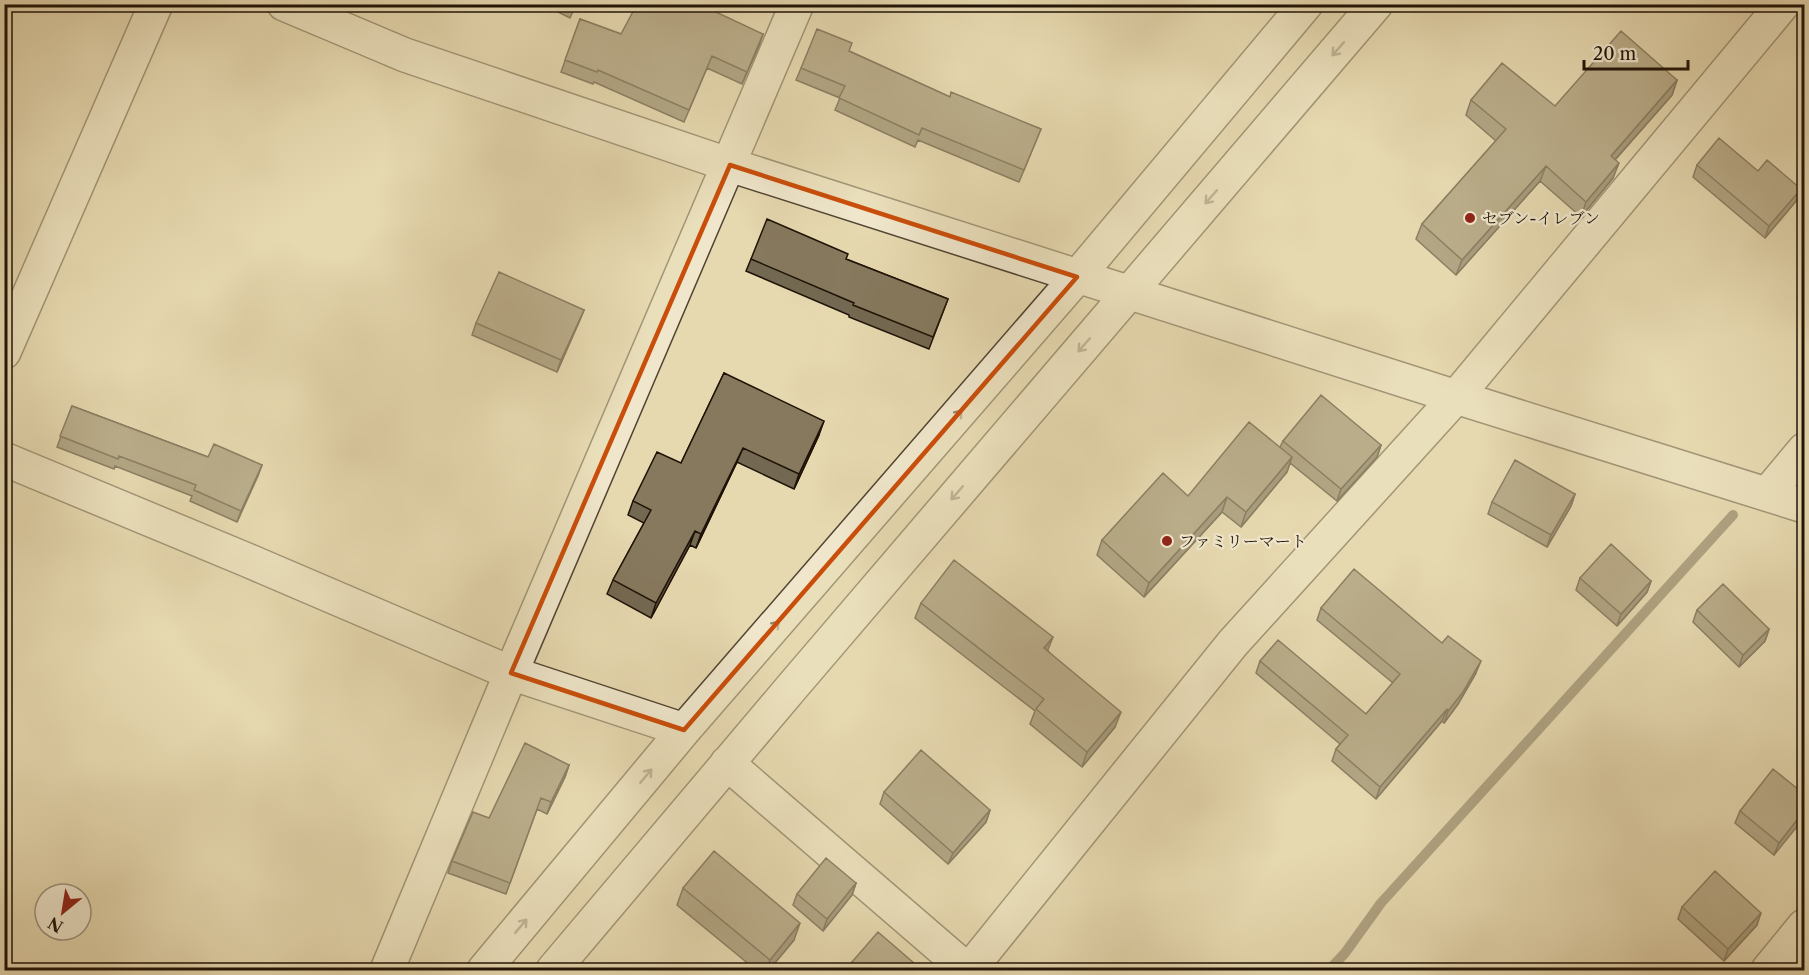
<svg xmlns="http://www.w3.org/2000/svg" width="1809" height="975" viewBox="0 0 1809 975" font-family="'Libre Caslon Text','Noto Serif JP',serif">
<rect width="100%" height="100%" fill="#e6d8af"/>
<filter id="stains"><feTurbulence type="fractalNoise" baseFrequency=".00333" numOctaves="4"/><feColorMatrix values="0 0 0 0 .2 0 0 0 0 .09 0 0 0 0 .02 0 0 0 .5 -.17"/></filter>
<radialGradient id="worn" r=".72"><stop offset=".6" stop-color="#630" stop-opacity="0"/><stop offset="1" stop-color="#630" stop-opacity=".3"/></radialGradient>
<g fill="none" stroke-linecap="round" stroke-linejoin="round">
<path stroke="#6e614a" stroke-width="10" d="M 1329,970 L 1345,953 L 1381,903 L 1733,515"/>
<defs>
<path id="minor" d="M 284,4 L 405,55 L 730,165 L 1456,397 L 1804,506
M 4,352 L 156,4
M 4,459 L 247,560 L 511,673 L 684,730
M 1768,493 L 1804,450
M 727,763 L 967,970
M 387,970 L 511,673 L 797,4
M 484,970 L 684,730 L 1077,277 L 1306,4
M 553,970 L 792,687 L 1376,4
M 969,970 L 1233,643 L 1456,397 L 1783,4
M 1768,970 L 1804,926"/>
</defs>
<use href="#minor" stroke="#514431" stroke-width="36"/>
<use href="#minor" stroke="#efe6cb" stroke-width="33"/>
</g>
<path fill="#736851" stroke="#1f1307" stroke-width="1.5" d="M 542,4 L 576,4 L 570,18 Z
M 580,19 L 621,34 L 763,34 L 742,84 L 707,68 L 684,122 L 594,82 L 593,84 L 561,72 Z
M 849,51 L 950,97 L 1041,129 L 1019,182 L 918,140 L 915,147 L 835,110 L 840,98 L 796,80 L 801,68 Z
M 1677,80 L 1672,95 L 1615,160 L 1613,178 L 1581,217 L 1540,181 L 1456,275 L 1416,239 L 1422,224 L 1496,141 L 1466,115 L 1471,100 L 1555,106 Z
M 1697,165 L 1758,171 L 1796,201 L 1765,238 L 1693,177 Z
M 751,259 L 846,259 L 948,299 L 929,349 L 849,317 L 849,315 L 746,271 Z
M 584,310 L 579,322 L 557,372 L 472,335 L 476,323 Z
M 724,373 L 819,435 L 794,489 L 737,462 L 696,548 L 690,545 L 651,618 L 607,594 L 613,580 L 644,523 L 628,515 L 633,501 L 681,463 Z
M 72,406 L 208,457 L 262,465 L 237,522 L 190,501 L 192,496 L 115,466 L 114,469 L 57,447 Z
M 1283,441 L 1381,445 L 1377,457 L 1337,501 L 1290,463 L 1287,472 L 1241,527 L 1222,512 L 1144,597 L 1097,555 L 1102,540 L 1188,496 L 1280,447 Z
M 1575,494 L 1571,506 L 1547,547 L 1488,514 L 1492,502 Z
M 1580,578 L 1651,581 L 1647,592 L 1617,626 L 1576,590 Z
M 921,603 L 1048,651 L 1115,727 L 1082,767 L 1030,724 L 1035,711 L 915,618 Z
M 1321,608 L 1476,673 L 1458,704 L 1444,723 L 1442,721 L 1376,799 L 1332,761 L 1336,749 L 1340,744 L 1256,673 L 1260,661 L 1366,714 L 1393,683 L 1317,620 Z
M 1697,610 L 1769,629 L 1765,641 L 1739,667 L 1693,622 Z
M 569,765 L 565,777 L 547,814 L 537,809 L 506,894 L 448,873 L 452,861 L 489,818 Z
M 884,792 L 990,810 L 986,822 L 948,864 L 880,804 Z
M 1804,794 L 1774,855 L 1735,823 L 1740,811 Z
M 856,883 L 852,895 L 823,931 L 793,905 L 797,894 Z
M 683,888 L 794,940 L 769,970 L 756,970 L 677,905 Z
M 1682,907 L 1757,925 L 1724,961 L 1678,919 Z"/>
<path fill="#5e5542" stroke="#1f1307" stroke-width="1.5" d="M 763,34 L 759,46 L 742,84 L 747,72 Z
M 1677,80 L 1672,95 L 1605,171 L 1611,156 Z
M 1619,163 L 1613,178 L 1581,217 L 1586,202 Z
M 1546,166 L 1540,181 L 1456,275 L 1462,260 Z
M 1801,189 L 1796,201 L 1765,238 L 1769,226 Z
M 584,310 L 579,322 L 557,372 L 561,360 Z
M 824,421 L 819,435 L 794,489 L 799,474 Z
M 1381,445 L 1377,457 L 1337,501 L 1341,489 Z
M 743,448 L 737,462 L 696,548 L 701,534 Z
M 1292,457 L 1287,472 L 1241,527 L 1246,512 Z
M 262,465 L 258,476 L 237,522 L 241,511 Z
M 1575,494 L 1571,506 L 1547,547 L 1551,535 Z
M 1227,497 L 1222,512 L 1144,597 L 1149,583 Z
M 695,531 L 690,545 L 651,618 L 656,603 Z
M 1651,581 L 1647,592 L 1617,626 L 1621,614 Z
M 1769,629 L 1765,641 L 1739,667 L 1743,655 Z
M 1053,637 L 1047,652 L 1044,648 Z
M 1481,661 L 1476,673 L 1458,704 L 1444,723 L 1448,711 Z
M 1447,709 L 1442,721 L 1376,799 L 1380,787 Z
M 1121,712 L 1115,727 L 1082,767 L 1087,752 Z
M 569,765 L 565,777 L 547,814 L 551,802 Z
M 990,810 L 986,822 L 948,864 L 953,853 Z
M 1804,811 L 1804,818 L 1774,855 L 1779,843 Z
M 856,883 L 852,895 L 823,931 L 827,919 Z
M 1761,913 L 1757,925 L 1724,961 L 1728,949 Z
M 800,923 L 794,940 L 769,970 L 766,970 L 770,960 Z"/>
<path fill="#86795e" stroke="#1f1307" stroke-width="1.5" d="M 637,4 L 699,4 L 763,34 L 747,72 L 712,56 L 689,110 L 598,70 L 597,72 L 565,60 L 580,19 L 621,34 Z
M 817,29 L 852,43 L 849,51 L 950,97 L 951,92 L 1041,129 L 1024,170 L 922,128 L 919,135 L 839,98 L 845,86 L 801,68 Z
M 1621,31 L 1677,80 L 1611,156 L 1619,163 L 1586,202 L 1546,166 L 1462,260 L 1422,224 L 1506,129 L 1471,100 L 1502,63 L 1555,106 Z
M 1719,138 L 1758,171 L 1767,160 L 1801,189 L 1769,226 L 1697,165 Z
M 767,219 L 848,254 L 846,259 L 948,299 L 933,337 L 853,305 L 854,303 L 751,259 Z
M 499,272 L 584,310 L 561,360 L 476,323 Z
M 724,373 L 824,421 L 799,474 L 743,448 L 701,534 L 695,531 L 656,603 L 613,580 L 651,510 L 633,501 L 657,452 L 681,463 Z
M 1321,395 L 1381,445 L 1341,489 L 1283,441 Z
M 72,406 L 208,457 L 214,444 L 262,465 L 241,511 L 194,490 L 196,485 L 119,456 L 118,459 L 60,436 Z
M 1249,422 L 1292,457 L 1246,512 L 1227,497 L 1149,583 L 1102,540 L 1163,473 L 1188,496 Z
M 1515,460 L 1575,494 L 1551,535 L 1492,502 Z
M 1611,544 L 1651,581 L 1621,614 L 1580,578 Z
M 954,560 L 1053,637 L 1044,648 L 1121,712 L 1087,752 L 1036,709 L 1044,699 L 921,603 Z
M 1354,569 L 1442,643 L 1448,636 L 1481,661 L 1463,692 L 1448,711 L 1447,709 L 1380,787 L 1336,749 L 1348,735 L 1260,661 L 1278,640 L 1366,714 L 1400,674 L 1321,608 Z
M 1723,584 L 1769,629 L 1743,655 L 1697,610 Z
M 525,743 L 569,765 L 551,802 L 541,798 L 510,883 L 452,861 L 473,812 L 489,818 Z
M 921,750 L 990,810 L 953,853 L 884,792 Z
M 1773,769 L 1804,794 L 1804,811 L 1779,843 L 1740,811 Z
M 714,851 L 800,923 L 770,960 L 683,888 Z
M 826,858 L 856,883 L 827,919 L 797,894 Z
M 1715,871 L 1761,913 L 1728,949 L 1682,907 Z
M 878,932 L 922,970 L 845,970 Z"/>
<defs><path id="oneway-shaft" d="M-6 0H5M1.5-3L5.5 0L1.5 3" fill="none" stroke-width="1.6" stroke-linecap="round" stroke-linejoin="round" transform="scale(1.5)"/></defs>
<g stroke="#918773">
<use href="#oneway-shaft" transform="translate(1338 49) rotate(131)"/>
<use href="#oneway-shaft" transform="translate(1211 197) rotate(131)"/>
<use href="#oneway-shaft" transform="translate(1084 345) rotate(131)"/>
<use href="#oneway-shaft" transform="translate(956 417) rotate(-49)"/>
<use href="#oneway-shaft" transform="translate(957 493) rotate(131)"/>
<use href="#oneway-shaft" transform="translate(773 628) rotate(-49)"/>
<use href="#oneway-shaft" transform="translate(646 776) rotate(-50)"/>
<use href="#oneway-shaft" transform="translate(521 926) rotate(-50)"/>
</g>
<path d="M0 0H1809V975H0ZM 730,165 L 1077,277 L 684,730 L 511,673 Z" fill="#e6d8af" fill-opacity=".55" fill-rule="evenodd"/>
<path fill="none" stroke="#ca4e0b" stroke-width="4.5" stroke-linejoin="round" d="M 730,165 L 1077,277 L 684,730 L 511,673 Z"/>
<g fill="#8f2418" stroke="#efe6cb" stroke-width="2">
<circle cx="1470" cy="218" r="6"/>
<circle cx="1167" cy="541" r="6"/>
</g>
<g text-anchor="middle" stroke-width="4.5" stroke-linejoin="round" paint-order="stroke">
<g font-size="16" fill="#1f1307" stroke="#efe6cb" text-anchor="start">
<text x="1482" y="224">セブン-イレブン</text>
<text x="1179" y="547">ファミリーマート</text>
</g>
</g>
<rect width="1809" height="975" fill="none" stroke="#e6d8af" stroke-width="24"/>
<rect x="6" y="6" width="1797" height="963" fill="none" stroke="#1f1307" stroke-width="3"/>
<rect x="12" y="12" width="1785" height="951" fill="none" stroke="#1f1307" stroke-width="1.5"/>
<g transform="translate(63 912) rotate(210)"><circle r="28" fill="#efe6cb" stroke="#9c927d" stroke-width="1.5"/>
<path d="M0-4.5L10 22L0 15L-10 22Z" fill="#8f2418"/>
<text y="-9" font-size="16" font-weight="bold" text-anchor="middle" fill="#1f1307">N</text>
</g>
<path d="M1584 60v9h104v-9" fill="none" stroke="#1f1307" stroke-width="3"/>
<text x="1593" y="60" font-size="18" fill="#1f1307" stroke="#efe6cb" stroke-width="4.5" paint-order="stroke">20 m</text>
<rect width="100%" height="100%" filter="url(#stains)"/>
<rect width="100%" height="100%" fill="url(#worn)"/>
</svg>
